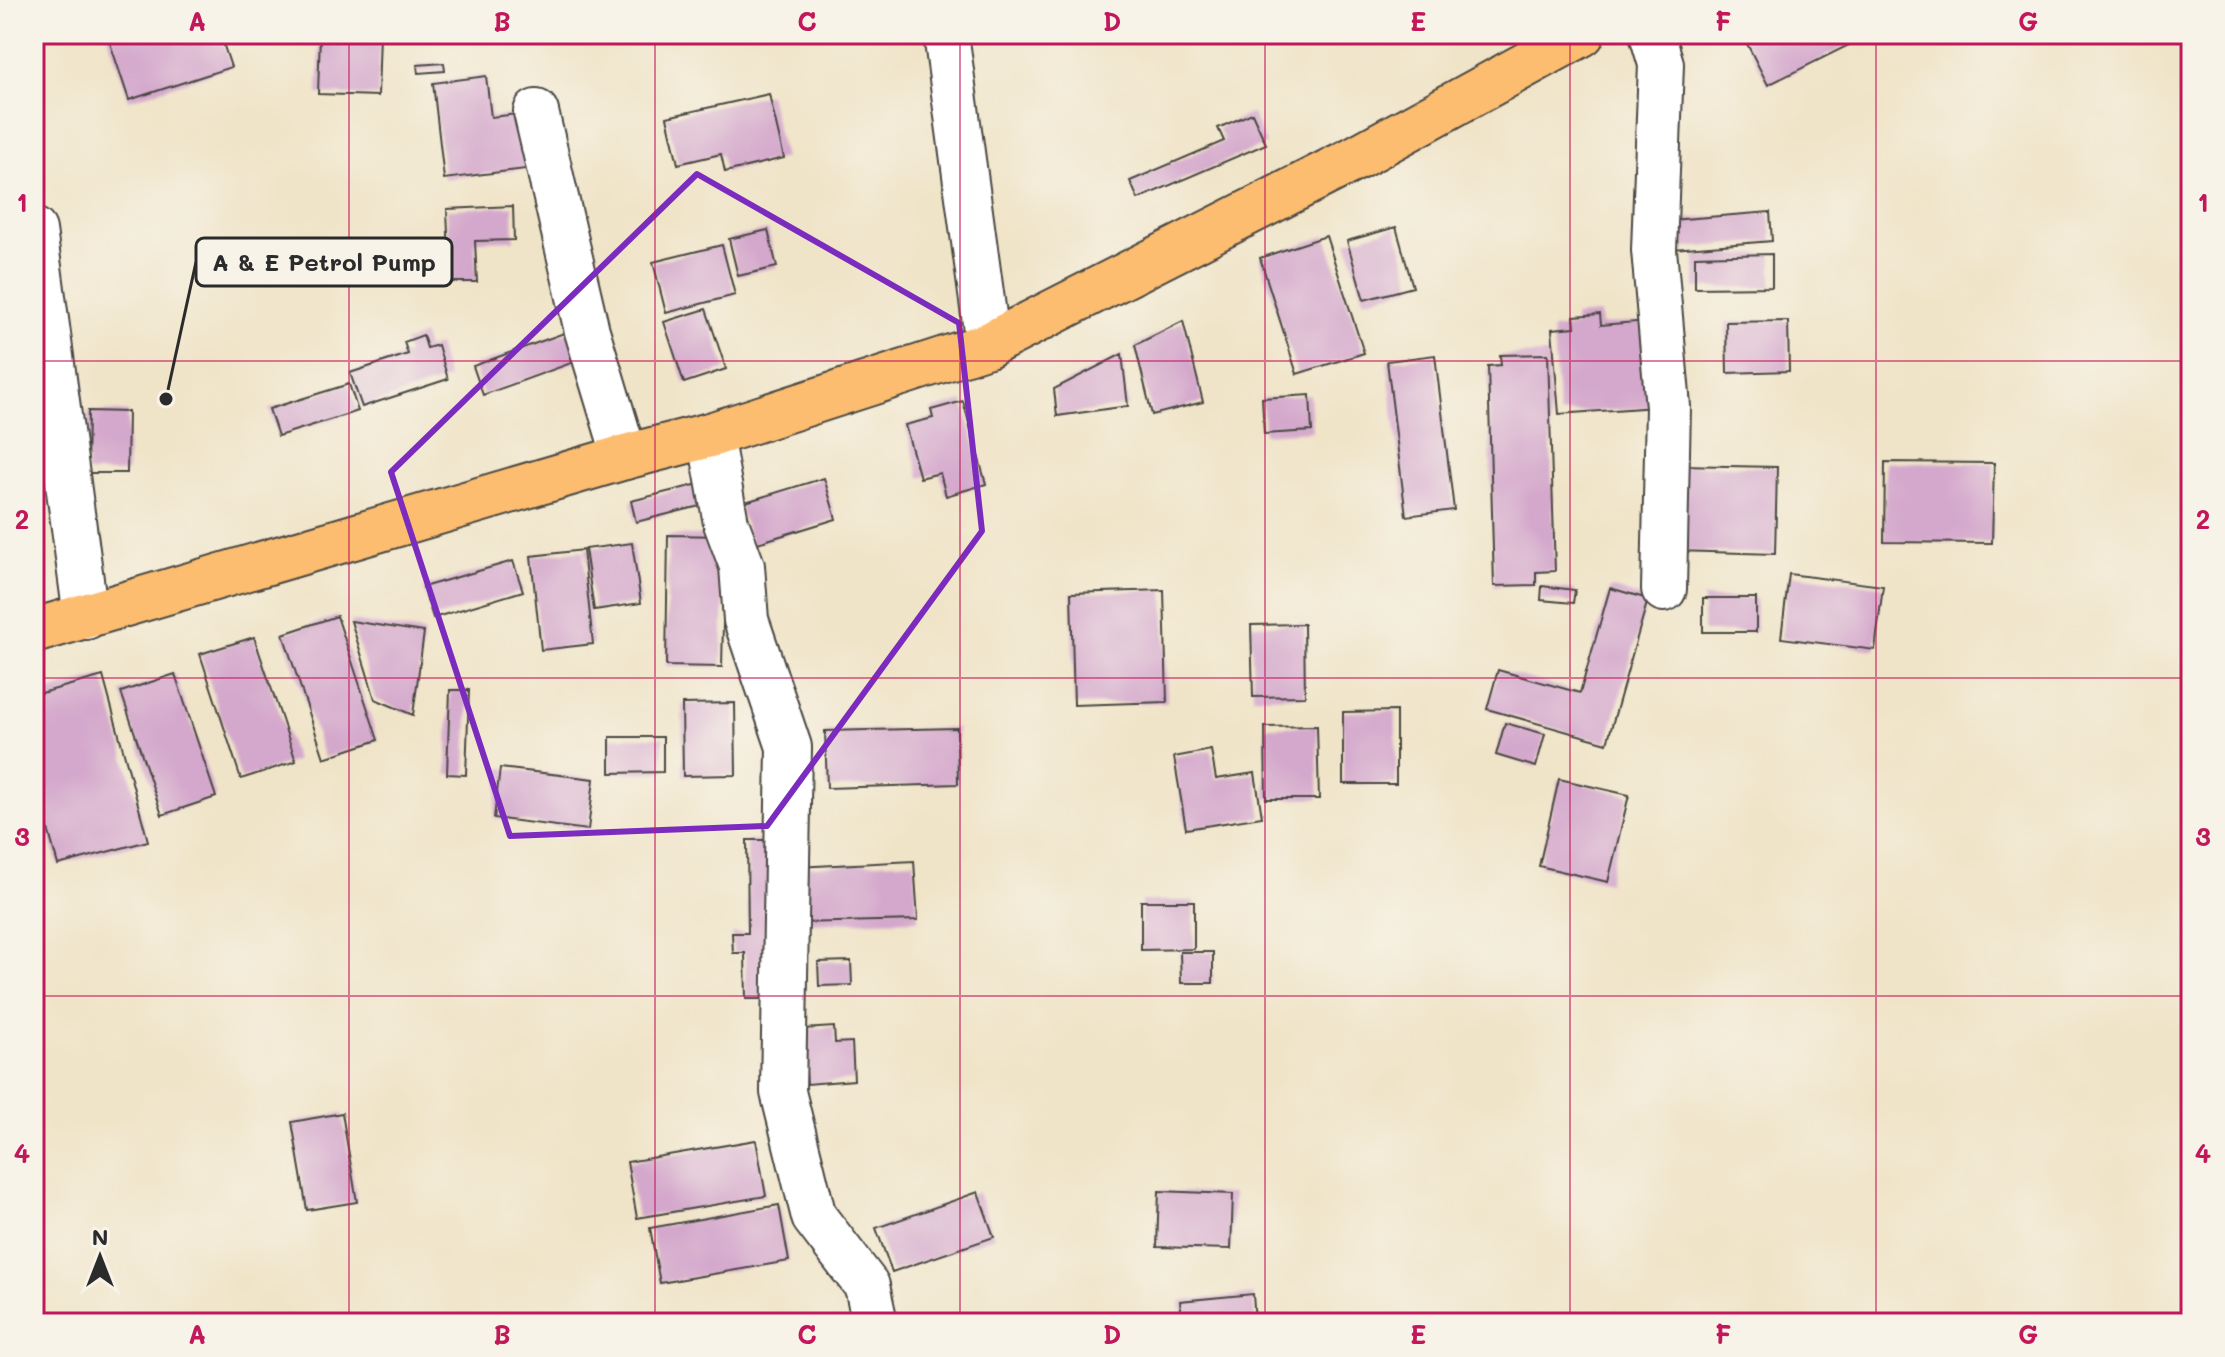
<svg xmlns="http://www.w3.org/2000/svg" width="2225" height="1357" viewBox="0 0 2225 1357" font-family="Mali,sans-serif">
<rect width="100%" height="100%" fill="#f7f3e8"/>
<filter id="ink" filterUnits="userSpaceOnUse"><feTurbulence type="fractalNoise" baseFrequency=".0125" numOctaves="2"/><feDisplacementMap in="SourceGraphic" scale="16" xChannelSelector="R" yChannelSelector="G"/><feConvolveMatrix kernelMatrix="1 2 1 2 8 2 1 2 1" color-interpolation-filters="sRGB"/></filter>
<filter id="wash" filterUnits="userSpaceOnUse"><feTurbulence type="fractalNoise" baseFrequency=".006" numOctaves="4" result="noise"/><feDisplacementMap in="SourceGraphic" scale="32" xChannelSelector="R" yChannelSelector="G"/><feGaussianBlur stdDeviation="1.8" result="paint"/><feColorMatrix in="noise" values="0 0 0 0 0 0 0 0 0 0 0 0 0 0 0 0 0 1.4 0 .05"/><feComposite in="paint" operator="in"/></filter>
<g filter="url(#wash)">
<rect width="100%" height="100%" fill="#f0e4c8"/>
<g id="blocks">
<path fill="#d4a8cc" d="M 107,34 L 220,34 L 231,67 L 129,100 Z
M 320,34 L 380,34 L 378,96 L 318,94 Z
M 1742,34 L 1864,34 L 1865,37 L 1768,85 Z
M 444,63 L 445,71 L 418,73 L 417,65 Z
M 486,76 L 491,117 L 527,113 L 534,168 L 444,179 L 433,83 Z
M 769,94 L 784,158 L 725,172 L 721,154 L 678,164 L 667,117 Z
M 1252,113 L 1266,144 L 1138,199 L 1130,181 L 1224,141 L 1218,128 Z
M 513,206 L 514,240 L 475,241 L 477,282 L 450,282 L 447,209 Z
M 1770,212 L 1772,241 L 1673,249 L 1671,220 Z
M 1396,227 L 1413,287 L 1364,300 L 1347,241 Z
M 768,230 L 777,267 L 738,276 L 729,239 Z
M 1326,236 L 1364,353 L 1297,374 L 1260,258 Z
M 722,245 L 735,295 L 666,313 L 653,262 Z
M 1772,254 L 1772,287 L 1695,288 L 1695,256 Z
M 706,309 L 726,369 L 684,383 L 664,322 Z
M 1600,314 L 1601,325 L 1648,321 L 1655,407 L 1559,414 L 1552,329 L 1575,327 L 1574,316 Z
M 1183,321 L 1203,402 L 1152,415 L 1135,345 Z
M 1788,321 L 1789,371 L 1727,373 L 1726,322 Z
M 575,329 L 585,358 L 483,395 L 473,366 Z
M 423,335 L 427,348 L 438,345 L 448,379 L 362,407 L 350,373 L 408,354 L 404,342 Z
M 1122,354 L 1128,406 L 1057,416 L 1054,389 Z
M 1548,354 L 1555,571 L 1536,572 L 1536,585 L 1494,586 L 1488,366 L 1501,365 L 1500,355 Z
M 1435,355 L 1454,510 L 1406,516 L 1387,361 Z
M 349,384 L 358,411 L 278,436 L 269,409 Z
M 1310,395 L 1312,431 L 1264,434 L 1262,398 Z
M 963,401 L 986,484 L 946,496 L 940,473 L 920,478 L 905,425 L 933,418 L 931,410 Z
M 88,411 L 128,412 L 127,473 L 87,473 Z
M 1885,462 L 1994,463 L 1992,543 L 1884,542 Z
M 1679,465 L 1777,467 L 1775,554 L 1677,551 Z
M 824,478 L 836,519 L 751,545 L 739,504 Z
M 699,484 L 704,505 L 636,522 L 631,501 Z
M 668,535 L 725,536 L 722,667 L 666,666 Z
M 632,543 L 641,603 L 594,610 L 585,549 Z
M 583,550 L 593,644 L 541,650 L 531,556 Z
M 513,561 L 523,591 L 433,618 L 423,587 Z
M 1789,574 L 1883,586 L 1875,650 L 1781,638 Z
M 1542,586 L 1575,590 L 1573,603 L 1541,600 Z
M 1610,588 L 1648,599 L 1607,743 L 1487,709 L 1498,670 L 1580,693 Z
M 1164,590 L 1167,702 L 1074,705 L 1071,593 Z
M 1703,598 L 1756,598 L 1756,632 L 1703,632 Z
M 337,616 L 378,740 L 324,758 L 283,634 Z
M 351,621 L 424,632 L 413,715 L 375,699 Z
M 1304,624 L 1305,696 L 1253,697 L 1251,625 Z
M 254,637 L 296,761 L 241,779 L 200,654 Z
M 175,674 L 216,797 L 162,815 L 121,692 Z
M 103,676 L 148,841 L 58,865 L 34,778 L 34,695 Z
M 450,690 L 469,690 L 466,775 L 447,774 Z
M 735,703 L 736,775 L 683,776 L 682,704 Z
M 1396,711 L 1396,784 L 1343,784 L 1343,712 Z
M 1505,723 L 1545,734 L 1536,767 L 1496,755 Z
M 1317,726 L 1319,799 L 1266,799 L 1265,727 Z
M 957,728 L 958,784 L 827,788 L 825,731 Z
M 610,737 L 663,737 L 663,772 L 610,773 Z
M 1211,750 L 1216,779 L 1255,773 L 1262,817 L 1186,829 L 1174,757 Z
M 500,768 L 594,779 L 588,830 L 494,818 Z
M 1559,779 L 1629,795 L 1608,882 L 1539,866 Z
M 747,840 L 778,840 L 779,999 L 746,999 L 745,953 L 733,953 L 732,933 L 748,933 Z
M 914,861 L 918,920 L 797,923 L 796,867 Z
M 1141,901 L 1194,901 L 1194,949 L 1141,950 Z
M 1180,952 L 1213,952 L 1213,983 L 1181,983 Z
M 851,961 L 852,985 L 819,986 L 818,962 Z
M 834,1027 L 835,1043 L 852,1042 L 854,1080 L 807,1084 L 803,1029 Z
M 342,1113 L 357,1202 L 307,1210 L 292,1122 Z
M 756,1140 L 766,1196 L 637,1218 L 627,1162 Z
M 1159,1191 L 1233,1194 L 1231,1249 L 1157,1247 Z
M 978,1192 L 994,1237 L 892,1272 L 876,1228 Z
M 779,1205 L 789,1261 L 660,1283 L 650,1228 Z
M 1253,1294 L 1255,1323 L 1182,1323 L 1180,1301 Z"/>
</g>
</g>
<g filter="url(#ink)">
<use href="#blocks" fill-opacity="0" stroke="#494743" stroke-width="2"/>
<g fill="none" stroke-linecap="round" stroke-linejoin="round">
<defs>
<path id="minor" d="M 946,34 L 988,345
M 1652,34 L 1661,64 L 1654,250 L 1668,407 L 1664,589
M 536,112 L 587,331 L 625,457
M 34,230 L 86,617
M 710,435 L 726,523 L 742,566 L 746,620 L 789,747 L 783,1092 L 814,1217 L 867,1286 L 875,1323"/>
<path id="highway" d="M 34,631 L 625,457 L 710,435 L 988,345 L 1352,160 L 1582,34"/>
</defs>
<use href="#minor" stroke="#494743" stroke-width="48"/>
<use href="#highway" stroke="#494743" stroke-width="48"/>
<use href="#minor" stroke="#fff" stroke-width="44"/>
<use href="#highway" stroke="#fcbd6f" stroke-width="44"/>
</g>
</g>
<path fill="none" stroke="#7b2cbf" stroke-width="6" stroke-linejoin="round" d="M 697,174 L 959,323 L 982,531 L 767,826 L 510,836 L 391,472 Z"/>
<path fill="none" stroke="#c2185b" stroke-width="2" stroke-opacity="0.55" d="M 349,34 L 349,1323M 655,34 L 655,1323M 960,34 L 960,1323M 1265,34 L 1265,1323M 1570,34 L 1570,1323M 1876,34 L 1876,1323M 34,361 L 2191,361M 34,678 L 2191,678M 34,996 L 2191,996"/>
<path fill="none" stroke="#2b2b2b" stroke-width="3" d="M166 399L196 262"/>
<circle fill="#2b2b2b" stroke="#f7f3e8" stroke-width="3" cx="166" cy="399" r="8"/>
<rect fill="#f7f3e8" stroke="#2b2b2b" stroke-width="3" x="196" y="238" width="256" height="48" rx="8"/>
<g font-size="24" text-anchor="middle" font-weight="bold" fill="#2b2b2b">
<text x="324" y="271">A &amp; E Petrol Pump</text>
</g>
<rect width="2225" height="1357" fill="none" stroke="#f7f3e8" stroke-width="88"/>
<g transform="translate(100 1257)" stroke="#f7f3e8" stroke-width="6" paint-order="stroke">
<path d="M0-6L14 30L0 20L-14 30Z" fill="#2b2b2b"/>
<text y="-12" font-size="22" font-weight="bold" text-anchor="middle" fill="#2b2b2b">N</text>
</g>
<rect x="44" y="44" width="2137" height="1269" fill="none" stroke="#c2185b" stroke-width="3"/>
<g font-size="26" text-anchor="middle" font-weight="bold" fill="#c2185b">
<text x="197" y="31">A</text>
<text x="502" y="31">B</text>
<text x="807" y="31">C</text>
<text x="1112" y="31">D</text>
<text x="1418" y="31">E</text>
<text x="1723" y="31">F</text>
<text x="2028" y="31">G</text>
<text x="22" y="212">1</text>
<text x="2203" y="212">1</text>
<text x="22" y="529">2</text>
<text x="2203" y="529">2</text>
<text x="22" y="846">3</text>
<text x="2203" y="846">3</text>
<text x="22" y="1163">4</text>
<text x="2203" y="1163">4</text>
<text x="197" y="1344">A</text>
<text x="502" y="1344">B</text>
<text x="807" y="1344">C</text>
<text x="1112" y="1344">D</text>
<text x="1418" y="1344">E</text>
<text x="1723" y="1344">F</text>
<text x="2028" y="1344">G</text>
</g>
</svg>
